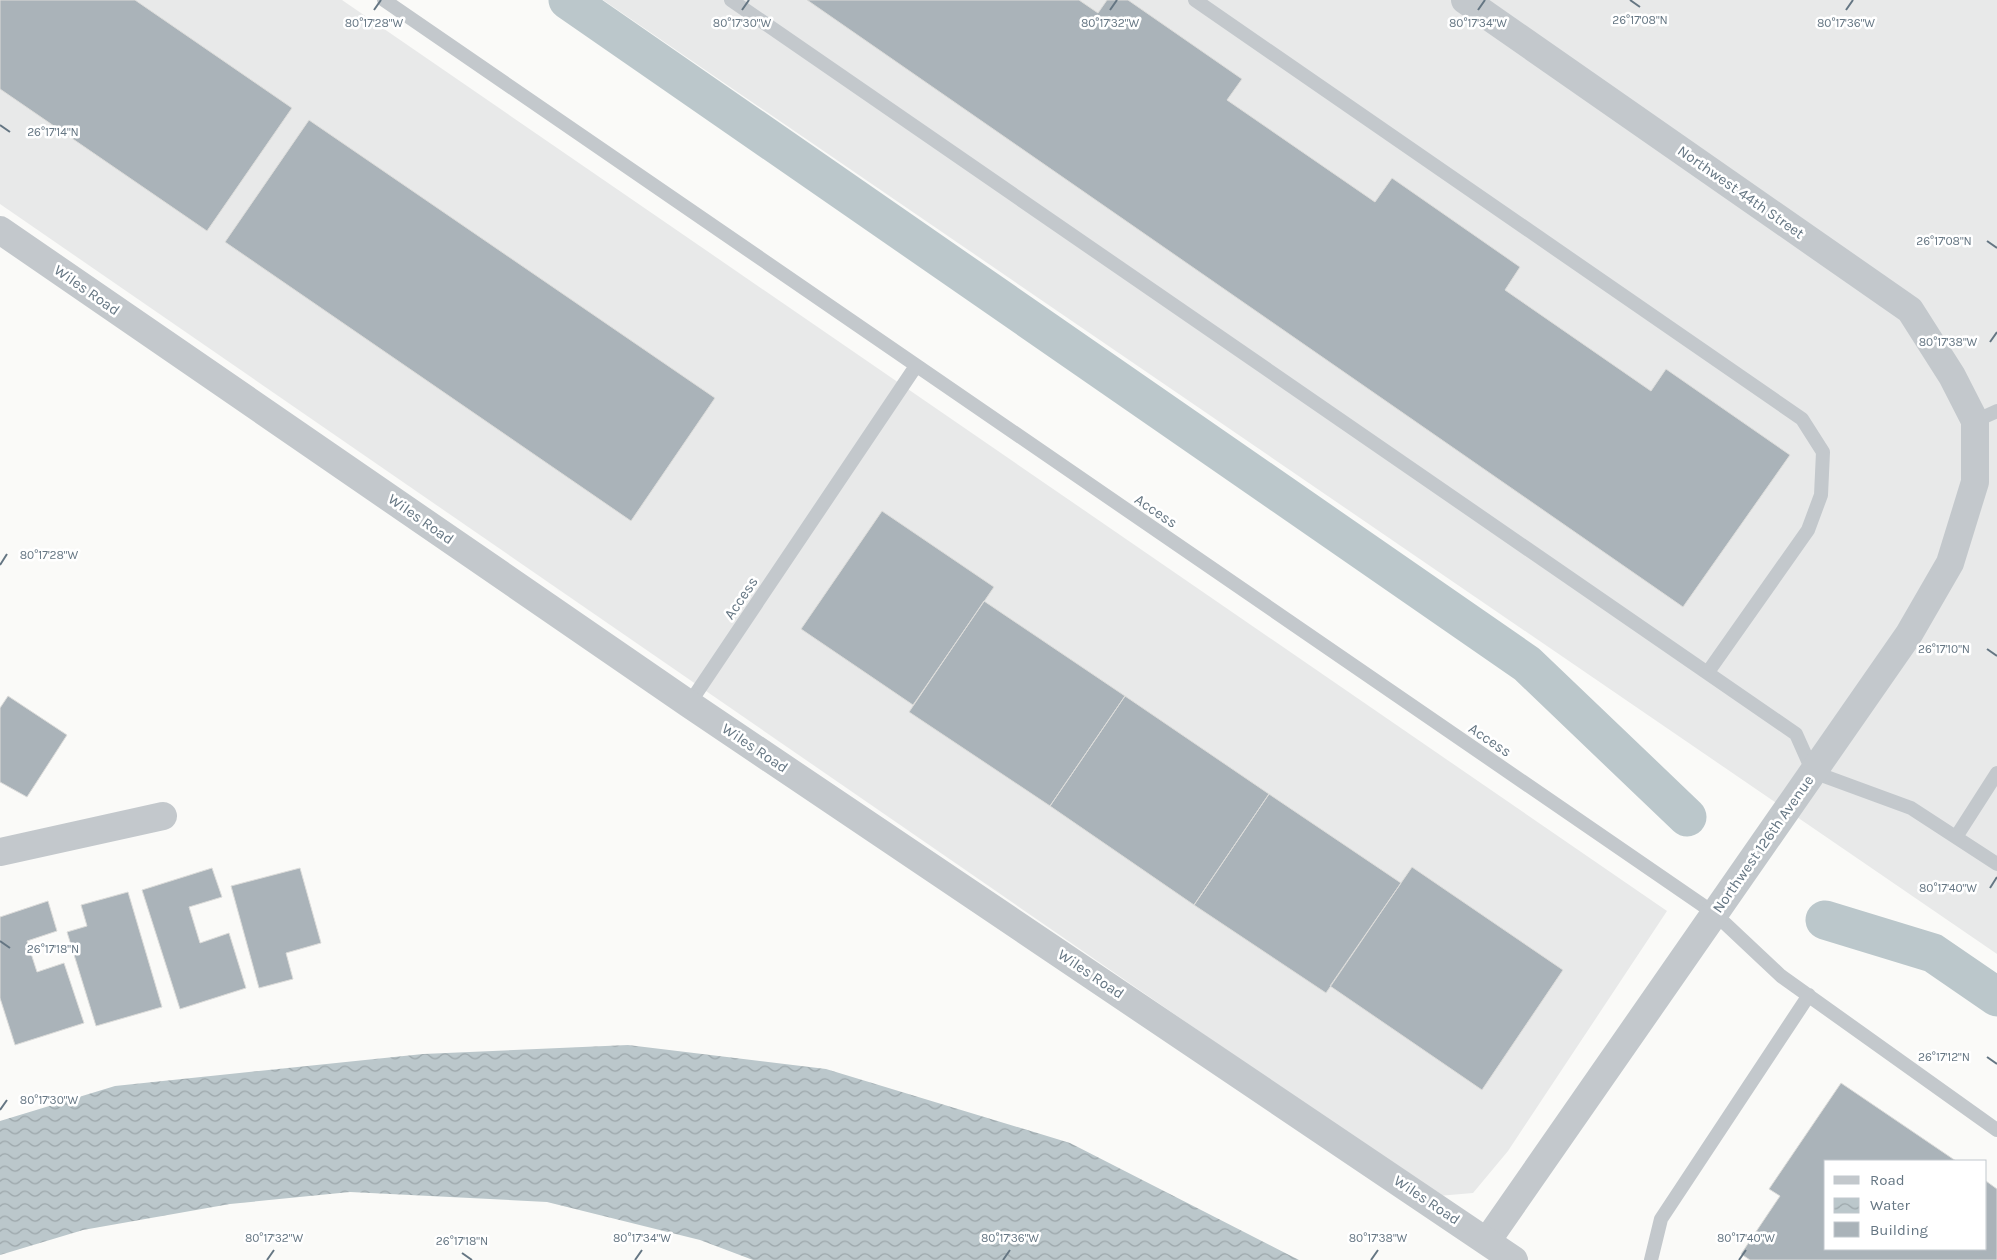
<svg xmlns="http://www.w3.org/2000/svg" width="1997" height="1260" viewBox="0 0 1997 1260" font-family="Karla,sans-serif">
<defs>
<pattern id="water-waves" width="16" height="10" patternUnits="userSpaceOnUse" patternTransform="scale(1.25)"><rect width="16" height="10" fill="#bbc7cb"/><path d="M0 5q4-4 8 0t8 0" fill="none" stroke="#9ca6aa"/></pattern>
</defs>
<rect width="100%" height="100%" fill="#fafaf8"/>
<path fill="#e8e9e9" d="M 0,0 L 342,0 L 1667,911 L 1508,1151 L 1473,1193 L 1438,1196 L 0,204 Z
M 603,0 L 1997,0 L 1997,954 Z"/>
<path fill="url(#water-waves)" d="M 628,1045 L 826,1069 L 1070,1143 L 1299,1260 L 753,1260 L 700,1240 L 547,1202 L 350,1192 L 230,1204 L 83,1230 L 0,1255 L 0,1121 L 115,1086 L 423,1054 Z"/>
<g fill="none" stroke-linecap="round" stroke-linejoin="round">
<path stroke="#bbc7cb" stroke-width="39" d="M 568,0 L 1527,664 L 1687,817
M 1825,920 L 1933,953 L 1997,997"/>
</g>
<path fill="#aab3b9" stroke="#dcdcda" d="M 0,0 L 135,0 L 292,108 L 207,231 L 0,89 Z
M 807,0 L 1079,0 L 1098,13 L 1107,0 L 1128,0 L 1242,79 L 1227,100 L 1375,202 L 1392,178 L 1520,267 L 1505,290 L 1651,391 L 1666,369 L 1790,455 L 1683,607 Z
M 309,120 L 715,398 L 631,521 L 225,242 Z
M 882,511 L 994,587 L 913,705 L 801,629 Z
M 984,601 L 1125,696 L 1050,806 L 909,712 Z
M 8,696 L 67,735 L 27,797 L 0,782 L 0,708 Z
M 1125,696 L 1269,794 L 1194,905 L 1050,806 Z
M 1269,794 L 1401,883 L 1326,993 L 1194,905 Z
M 1412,867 L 1563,970 L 1482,1090 L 1330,986 Z
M 212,868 L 222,897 L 189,907 L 200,943 L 229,933 L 246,988 L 180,1009 L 142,890 Z
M 300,868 L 321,943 L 286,953 L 293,979 L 259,988 L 231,886 Z
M 128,892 L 162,1007 L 96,1026 L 67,932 L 87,926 L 81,905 Z
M 48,901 L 57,931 L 27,941 L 37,972 L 64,963 L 84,1023 L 15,1045 L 0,998 L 0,917 Z
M 1841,1083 L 1956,1161 L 1826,1161 L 1826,1249 L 1986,1249 L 1986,1181 L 1997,1189 L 1997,1260 L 1750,1260 L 1741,1254 L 1780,1196 L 1769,1189 Z"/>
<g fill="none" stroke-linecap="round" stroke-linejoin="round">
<path stroke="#c3c8cc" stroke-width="14" d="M 384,0 L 1714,913 L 1781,976 L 1997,1130
M 731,0 L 1796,734 L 1813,772 L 1911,808 L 1997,864
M 1195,0 L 1802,419 L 1823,452 L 1821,495 L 1808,530 L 1708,672
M 1975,421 L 1997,411
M 689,704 L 916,366
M 1956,837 L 1997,773
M 1651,1260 L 1661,1219 L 1809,995"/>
<path stroke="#c3c8cc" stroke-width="28" d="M 1465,0 L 1910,310 L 1952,376 L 1975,421 L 1975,482 L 1950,563 L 1909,634 L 1487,1241
M 0,852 L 163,816"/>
<path stroke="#c3c8cc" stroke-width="28" d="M 0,230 L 689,704 L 1514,1260"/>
</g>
<path fill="none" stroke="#657683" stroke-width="2" d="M 1630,0 L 1640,7M 374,10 L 381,0M 742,10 L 749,0M 1110,10 L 1117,0M 1478,10 L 1485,0M 1846,10 L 1853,0M 0,125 L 10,132M 1987,241 L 1997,248M 1990,342 L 1997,332M 0,565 L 7,554M 1987,649 L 1997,656M 1990,888 L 1997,877M 0,941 L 10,948M 1987,1057 L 1997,1064M 0,1110 L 7,1100M 462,1253 L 472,1260M 267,1260 L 274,1250M 635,1260 L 642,1250M 1003,1260 L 1010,1250M 1371,1260 L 1378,1250M 1739,1260 L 1746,1250"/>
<g text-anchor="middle" stroke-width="5" stroke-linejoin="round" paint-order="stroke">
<g font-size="15" fill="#657683" stroke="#fff">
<text transform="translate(1741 192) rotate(35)" y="5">Northwest 44th Street</text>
<text transform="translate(87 290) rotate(35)" y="5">Wiles Road</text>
<text transform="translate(1156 511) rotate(34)" y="5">Access</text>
<text transform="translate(421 519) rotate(35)" y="5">Wiles Road</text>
<text transform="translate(741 598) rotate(-56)" y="5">Access</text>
<text transform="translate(1490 740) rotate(34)" y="5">Access</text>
<text transform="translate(755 748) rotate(34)" y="5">Wiles Road</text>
<text transform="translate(1763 844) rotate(-55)" y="5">Northwest 126th Avenue</text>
<text transform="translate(1091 974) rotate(34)" y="5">Wiles Road</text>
<text transform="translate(1427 1200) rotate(34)" y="5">Wiles Road</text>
</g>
</g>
<g font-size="12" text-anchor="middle" fill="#657683" stroke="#fff" stroke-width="5" stroke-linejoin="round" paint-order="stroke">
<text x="1640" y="24">26°17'08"N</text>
<text x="374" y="27">80°17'28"W</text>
<text x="742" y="27">80°17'30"W</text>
<text x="1110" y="27">80°17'32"W</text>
<text x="1478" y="27">80°17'34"W</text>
<text x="1846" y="27">80°17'36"W</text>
<text x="53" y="136">26°17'14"N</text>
<text x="1944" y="245">26°17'08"N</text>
<text x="1948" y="346">80°17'38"W</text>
<text x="49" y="559">80°17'28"W</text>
<text x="1944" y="653">26°17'10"N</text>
<text x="1948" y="892">80°17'40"W</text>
<text x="53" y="953">26°17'18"N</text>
<text x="1944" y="1061">26°17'12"N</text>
<text x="49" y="1104">80°17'30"W</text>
<text x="274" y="1242">80°17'32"W</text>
<text x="642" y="1242">80°17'34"W</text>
<text x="1010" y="1242">80°17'36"W</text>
<text x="1378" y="1242">80°17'38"W</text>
<text x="1746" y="1242">80°17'40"W</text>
<text x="462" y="1245">26°17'18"N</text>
</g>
<rect x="1824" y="1160" width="162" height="90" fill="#ffffff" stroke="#c1c8cd"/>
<rect x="1834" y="1176" width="25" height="8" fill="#c3c8cc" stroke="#c1c8cd"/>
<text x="1870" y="1185" font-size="15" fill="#657683">Road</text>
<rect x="1834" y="1198" width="25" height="15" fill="url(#water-waves)" stroke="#c1c8cd"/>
<text x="1870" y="1210" font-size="15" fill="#657683">Water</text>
<rect x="1834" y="1222" width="25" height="15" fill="#aab3b9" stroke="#c1c8cd"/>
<text x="1870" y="1235" font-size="15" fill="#657683">Building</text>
</svg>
